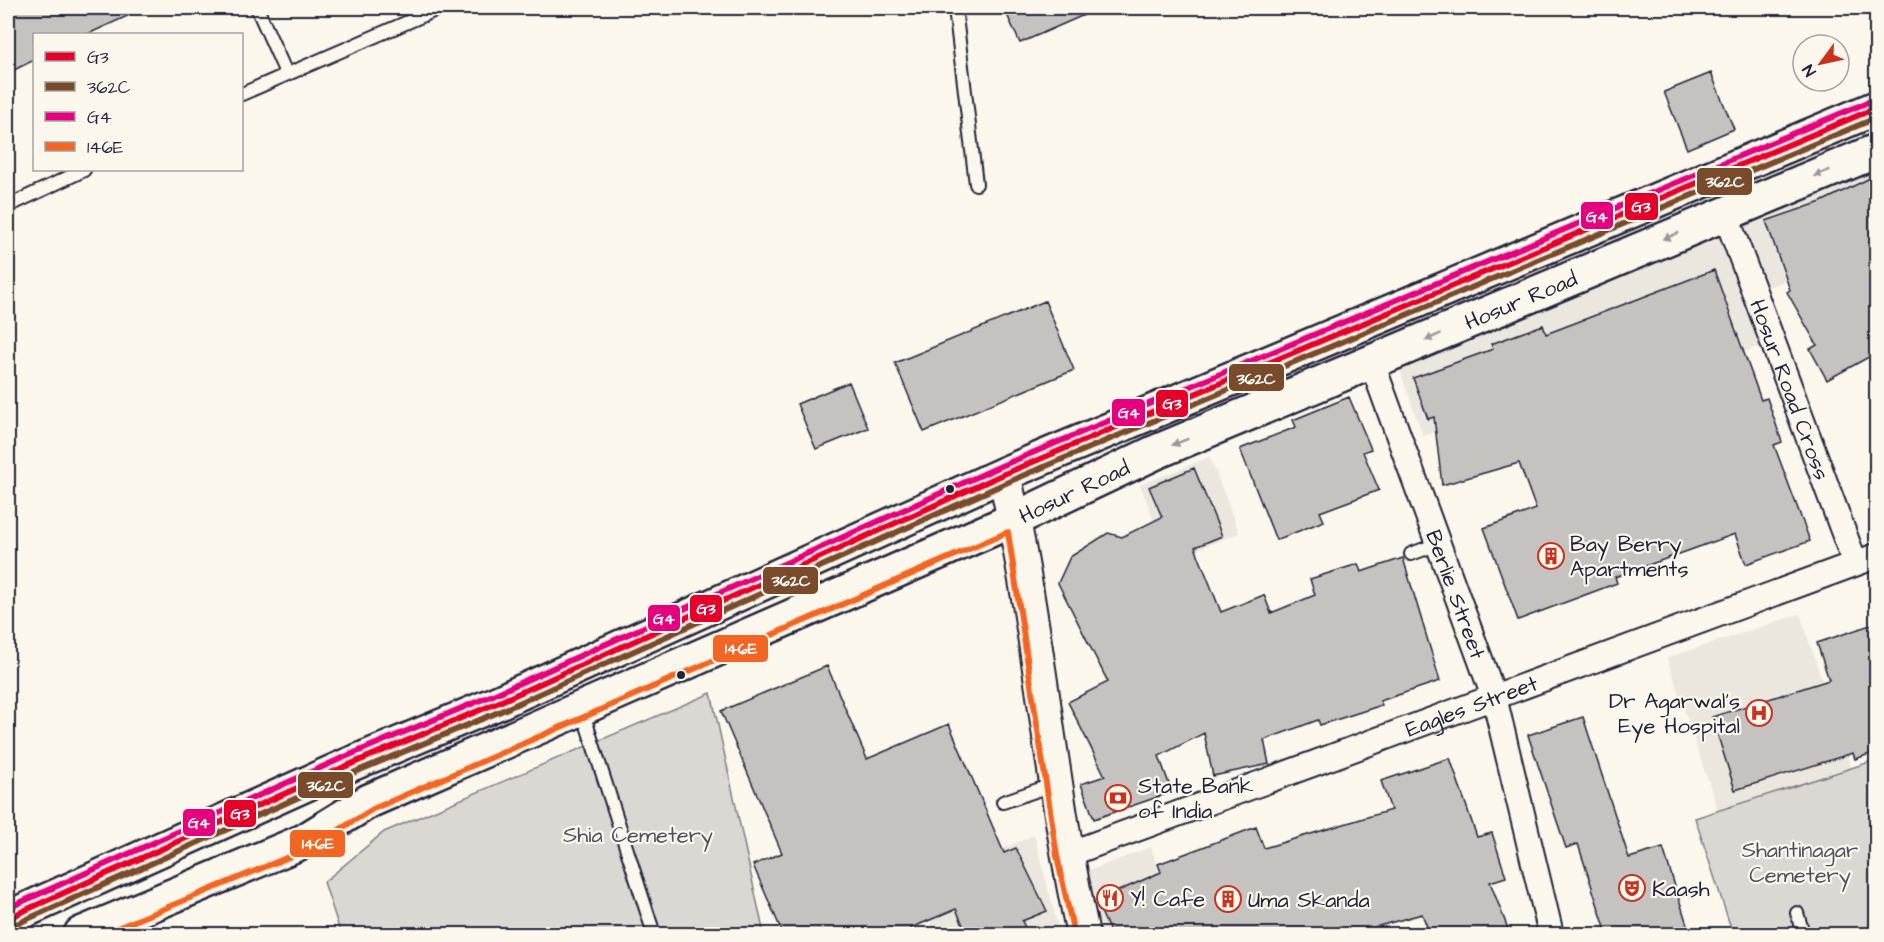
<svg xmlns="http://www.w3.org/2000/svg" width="1884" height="942" viewBox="0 0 1884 942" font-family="'Architects Daughter',sans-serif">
<rect width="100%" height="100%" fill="#fbf7ec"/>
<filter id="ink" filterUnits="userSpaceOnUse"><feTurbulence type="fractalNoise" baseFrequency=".0167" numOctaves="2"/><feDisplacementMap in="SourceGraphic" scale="12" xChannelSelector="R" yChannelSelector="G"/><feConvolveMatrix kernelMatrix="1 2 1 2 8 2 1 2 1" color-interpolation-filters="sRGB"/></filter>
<g filter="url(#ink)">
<path fill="#ebe7df" d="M 1876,171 L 1876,300 L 1858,255 L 1743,296 L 1761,346 L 1664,380 L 1573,378 L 1423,436 L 1397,363 Z
M 1210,457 L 1239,533 L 1170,560 L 1140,485 Z
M 1800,614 L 1851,768 L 1718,811 L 1667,658 Z
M 1034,835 L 1060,934 L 936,934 L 915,887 Z
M 1151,847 L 1180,934 L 1094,934 L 1080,874 Z"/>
<path fill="#dbd8d3" stroke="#7e7d87" stroke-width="1.5" d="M 711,693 L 764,934 L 341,934 L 324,882 L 384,832 Z
M 1876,760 L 1876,934 L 1733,934 L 1695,818 Z"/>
<path fill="#c6c2c0" stroke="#22223b" stroke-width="1.5" d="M 8,8 L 145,8 L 88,34 L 34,34 L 34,60 L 8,73 Z
M 1004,8 L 1100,8 L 1020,43 Z
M 1711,73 L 1734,129 L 1687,149 L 1664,92 Z
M 1876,175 L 1876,353 L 1827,380 L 1810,349 L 1817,345 L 1787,292 L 1790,290 L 1766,221 L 1821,202 Z
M 1714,270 L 1761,400 L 1767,398 L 1782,442 L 1774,445 L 1810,541 L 1746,564 L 1735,534 L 1615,577 L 1617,583 L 1518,620 L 1484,528 L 1536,509 L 1519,463 L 1442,485 L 1434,417 L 1428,419 L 1413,378 L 1493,349 L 1491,344 L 1543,325 L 1546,334 Z
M 1045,301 L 1074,370 L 924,432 L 895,363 Z
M 849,382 L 868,428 L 816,449 L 797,404 Z
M 1349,397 L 1371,449 L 1363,452 L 1379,490 L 1320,512 L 1324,521 L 1276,540 L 1240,449 L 1296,427 L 1293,420 Z
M 1194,468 L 1222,536 L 1195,547 L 1221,612 L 1264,595 L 1271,613 L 1315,595 L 1310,579 L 1358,564 L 1361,572 L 1403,558 L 1440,681 L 1380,701 L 1382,705 L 1320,725 L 1318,720 L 1264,740 L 1269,764 L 1213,776 L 1204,733 L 1159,756 L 1172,792 L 1094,819 L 1081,784 L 1105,776 L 1068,702 L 1108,682 L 1058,583 L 1070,557 L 1108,533 L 1122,537 L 1162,517 L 1149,487 Z
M 1876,623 L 1876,752 L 1855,759 L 1853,753 L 1735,790 L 1712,717 L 1829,680 L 1817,643 Z
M 827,666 L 867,759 L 949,724 L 1004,853 L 1016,848 L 1047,911 L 1022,921 L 1028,934 L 967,934 L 956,909 L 911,928 L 914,934 L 783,934 L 753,865 L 782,853 L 721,711 Z
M 1583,717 L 1629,858 L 1663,848 L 1690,934 L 1607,934 L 1578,844 L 1566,848 L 1528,735 Z
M 1450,758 L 1477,837 L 1492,833 L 1506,877 L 1490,882 L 1510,934 L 1430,934 L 1422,914 L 1350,934 L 1111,934 L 1096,901 L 1161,872 L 1158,864 L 1256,827 L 1264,848 L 1391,810 L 1381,781 Z"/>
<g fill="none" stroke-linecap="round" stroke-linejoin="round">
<defs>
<path id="service" d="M 257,8 L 286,73
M 955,8 L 976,184
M 242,94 L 440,8
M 8,206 L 84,170
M 1411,554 L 1438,544
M 582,710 L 654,934
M 1003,802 L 1055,784
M 1797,913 L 1803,934"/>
<g id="minor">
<path id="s1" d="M 1725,213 L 1855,563"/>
<path id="s2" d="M 1372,363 L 1494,697 L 1551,934"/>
<path id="s3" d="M 1066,855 L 1876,556"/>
</g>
<path id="tertiary" d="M 1004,474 C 1039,626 1050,782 1083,934"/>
<g id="primary">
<path d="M 8,918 L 344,767 L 497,703 L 1004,474 L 1876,108"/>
<path id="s4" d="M 81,934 L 304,841 L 369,801 L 1015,519 L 1156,452 L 1876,151"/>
</g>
</defs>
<use href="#service" stroke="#22223b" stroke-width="16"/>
<use href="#minor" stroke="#22223b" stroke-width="28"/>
<use href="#tertiary" stroke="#22223b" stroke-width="36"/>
<use href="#primary" stroke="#22223b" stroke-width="38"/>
<use href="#service" stroke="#fbf7ec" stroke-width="12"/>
<use href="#minor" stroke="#fbf7ec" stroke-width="24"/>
<use href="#tertiary" stroke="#fbf7ec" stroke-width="32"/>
<use href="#primary" stroke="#fbf7ec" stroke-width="33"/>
<defs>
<path id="bus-1" d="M 8,918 L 344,767 L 497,703 L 1004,474 L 1876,108"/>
<path id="bus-2" d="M 12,926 L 348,775 L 501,711 L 1008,482 L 1876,118"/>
<path id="bus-3" d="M 8,908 L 340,759 L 493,695 L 1001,466 L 1873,100"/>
<path id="bus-4" d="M 103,934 L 308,849 L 373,809 L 1008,532 L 1057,856 L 1074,934"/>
</defs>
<use href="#bus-1" stroke="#fbf7ec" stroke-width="10"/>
<use href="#bus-2" stroke="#fbf7ec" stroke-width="10"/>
<use href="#bus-3" stroke="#fbf7ec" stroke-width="10"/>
<use href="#bus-4" stroke="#fbf7ec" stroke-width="10"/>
<use href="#bus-1" stroke="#e4002b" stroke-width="6"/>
<use href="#bus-2" stroke="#7a4b2a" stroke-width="6"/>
<use href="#bus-3" stroke="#e5007d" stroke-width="6"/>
<use href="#bus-4" stroke="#f26522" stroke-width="6"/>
</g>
<defs><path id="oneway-solid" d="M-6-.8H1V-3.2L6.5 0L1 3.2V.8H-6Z" transform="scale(1.5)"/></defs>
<g fill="#99979c">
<use href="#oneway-solid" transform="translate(1822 173) rotate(158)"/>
<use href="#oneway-solid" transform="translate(1671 236) rotate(157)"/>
<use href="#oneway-solid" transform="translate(1433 337) rotate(156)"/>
<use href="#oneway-solid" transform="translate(1180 442) rotate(158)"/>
</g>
</g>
<defs>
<symbol id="building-ring" viewBox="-11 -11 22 22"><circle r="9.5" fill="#fbf7ec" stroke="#c8321e" stroke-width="1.5"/><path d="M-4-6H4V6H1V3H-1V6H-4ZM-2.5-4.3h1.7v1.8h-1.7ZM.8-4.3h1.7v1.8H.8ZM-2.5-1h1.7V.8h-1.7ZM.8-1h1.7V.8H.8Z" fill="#c8321e"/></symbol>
<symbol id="hospital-ring" viewBox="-11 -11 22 22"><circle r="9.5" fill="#fbf7ec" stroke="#c8321e" stroke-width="1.5"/><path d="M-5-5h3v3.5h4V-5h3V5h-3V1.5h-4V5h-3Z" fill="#c8321e"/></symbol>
<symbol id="bank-ring" viewBox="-11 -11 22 22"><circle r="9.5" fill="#fbf7ec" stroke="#c8321e" stroke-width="1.5"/><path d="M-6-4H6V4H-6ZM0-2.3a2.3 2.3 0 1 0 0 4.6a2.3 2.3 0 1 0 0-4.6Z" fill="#c8321e"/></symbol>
<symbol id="theatre-ring" viewBox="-11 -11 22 22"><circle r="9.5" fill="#fbf7ec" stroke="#c8321e" stroke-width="1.5"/><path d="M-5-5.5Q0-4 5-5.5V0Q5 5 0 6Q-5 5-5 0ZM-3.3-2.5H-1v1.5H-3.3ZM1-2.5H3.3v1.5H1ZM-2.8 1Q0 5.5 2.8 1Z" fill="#c8321e"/></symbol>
<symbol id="restaurant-ring" viewBox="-11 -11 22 22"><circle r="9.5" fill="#fbf7ec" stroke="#c8321e" stroke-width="1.5"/><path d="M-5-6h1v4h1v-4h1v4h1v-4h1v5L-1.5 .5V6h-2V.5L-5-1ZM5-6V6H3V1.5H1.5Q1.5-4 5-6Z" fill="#c8321e"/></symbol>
</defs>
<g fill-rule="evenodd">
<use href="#building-ring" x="1536" y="541" width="30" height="30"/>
<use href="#hospital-ring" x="1744" y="698" width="30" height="30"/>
<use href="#bank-ring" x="1103" y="783" width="30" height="30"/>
<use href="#theatre-ring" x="1617" y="873" width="30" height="30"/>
<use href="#restaurant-ring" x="1095" y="883" width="30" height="30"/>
<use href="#building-ring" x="1213" y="884" width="30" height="30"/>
</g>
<g fill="#22223b" stroke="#fbf7ec" stroke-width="2">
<circle cx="950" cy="489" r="5"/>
<circle cx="681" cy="675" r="5"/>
</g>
<g text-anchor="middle" stroke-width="4.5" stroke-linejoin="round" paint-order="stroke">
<g font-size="22" fill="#22223b" stroke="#fbf7ec">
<text dy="8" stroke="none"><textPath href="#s4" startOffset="1574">Hosur Road</textPath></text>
<text dy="8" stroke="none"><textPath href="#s1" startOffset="188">Hosur Road Cross</textPath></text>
<text dy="8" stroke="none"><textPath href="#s4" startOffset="1088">Hosur Road</textPath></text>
<text dy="8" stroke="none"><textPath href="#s2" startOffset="246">Berlie Street</textPath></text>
<text dy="8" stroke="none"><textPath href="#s3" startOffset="432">Eagles Street</textPath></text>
</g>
<g font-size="22" fill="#22223b" stroke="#fbf7ec" text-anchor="start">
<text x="1570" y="551">Bay Berry<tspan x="1570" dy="25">Apartments</tspan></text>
<text x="1740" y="708" text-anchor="end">Dr Agarwal's<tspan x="1740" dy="25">Eye Hospital</tspan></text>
<text x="1138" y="793">State Bank<tspan x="1138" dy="25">of India</tspan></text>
<text x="1652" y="896">Kaash</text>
<text x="1130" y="906">Y! Cafe</text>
<text x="1248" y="907">Uma Skanda</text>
</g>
<g font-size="22" fill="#505061" stroke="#fbf7ec">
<text x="638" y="842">Shia Cemetery</text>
<text x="1800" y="857">Shantinagar<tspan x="1800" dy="25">Cemetery</tspan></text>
</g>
</g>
<g stroke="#fbf7ec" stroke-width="2">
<rect x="1696" y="167" width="57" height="29" rx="6" fill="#7a4b2a"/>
<rect x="1624" y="192" width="35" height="29" rx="6" fill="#e4002b"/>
<rect x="1580" y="201" width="34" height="29" rx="6" fill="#e5007d"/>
<rect x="1228" y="363" width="57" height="29" rx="6" fill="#7a4b2a"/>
<rect x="1155" y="389" width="34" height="29" rx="6" fill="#e4002b"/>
<rect x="1111" y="398" width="35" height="29" rx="6" fill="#e5007d"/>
<rect x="762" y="566" width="57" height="29" rx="6" fill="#7a4b2a"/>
<rect x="689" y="594" width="34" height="29" rx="6" fill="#e4002b"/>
<rect x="647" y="604" width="34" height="28" rx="6" fill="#e5007d"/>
<rect x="712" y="634" width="57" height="29" rx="6" fill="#f26522"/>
<rect x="297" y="771" width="57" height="28" rx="6" fill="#7a4b2a"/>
<rect x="223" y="799" width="34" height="29" rx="6" fill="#e4002b"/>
<rect x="182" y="808" width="34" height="29" rx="6" fill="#e5007d"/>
<rect x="289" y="829" width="57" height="29" rx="6" fill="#f26522"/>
</g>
<g font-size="16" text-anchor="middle" font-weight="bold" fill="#fff">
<text x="1725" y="187">362C</text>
<text x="1641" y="212">G3</text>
<text x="1597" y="222">G4</text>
<text x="1256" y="384">362C</text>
<text x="1172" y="409">G3</text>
<text x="1129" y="418">G4</text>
<text x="791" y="586">362C</text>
<text x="706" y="614">G3</text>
<text x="664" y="624">G4</text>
<text x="741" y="654">146E</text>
<text x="326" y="791">362C</text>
<text x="240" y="819">G3</text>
<text x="199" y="828">G4</text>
<text x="318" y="849">146E</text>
</g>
<rect width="1884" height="942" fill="none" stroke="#fbf7ec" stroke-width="30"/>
<rect x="15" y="15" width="1854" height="912" fill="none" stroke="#22223b" stroke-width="2" filter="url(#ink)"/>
<rect x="33" y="33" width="210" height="138" fill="#fbf7ec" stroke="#a4a2a5" stroke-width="1.5"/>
<rect x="45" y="52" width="30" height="9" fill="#e4002b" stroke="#a4a2a5" stroke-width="1.5"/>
<text x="87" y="63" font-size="18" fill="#22223b">G3</text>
<rect x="45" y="82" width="30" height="9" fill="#7a4b2a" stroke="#a4a2a5" stroke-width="1.5"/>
<text x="87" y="93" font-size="18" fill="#22223b">362C</text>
<rect x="45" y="112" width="30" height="9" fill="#e5007d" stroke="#a4a2a5" stroke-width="1.5"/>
<text x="87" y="123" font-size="18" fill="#22223b">G4</text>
<rect x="45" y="142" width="30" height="9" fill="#f26522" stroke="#a4a2a5" stroke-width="1.5"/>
<text x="87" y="153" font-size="18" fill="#22223b">146E</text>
<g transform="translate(1821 63) rotate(237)"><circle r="28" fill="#fbf7ec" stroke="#a4a2a5" stroke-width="1.5"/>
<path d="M0-4.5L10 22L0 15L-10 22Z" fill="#c8321e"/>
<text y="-9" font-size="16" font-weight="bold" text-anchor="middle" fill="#22223b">N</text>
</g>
</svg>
